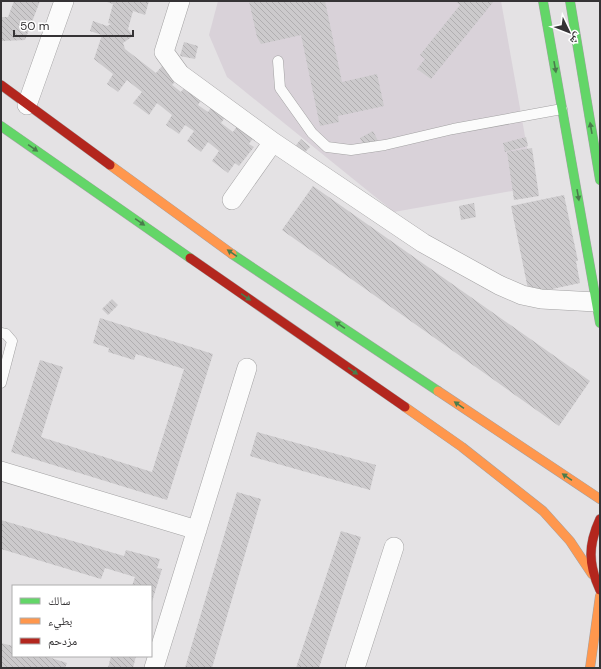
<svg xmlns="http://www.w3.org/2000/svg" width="601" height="669" viewBox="0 0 601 669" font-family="'DM Sans','Noto Naskh Arabic',sans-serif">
<defs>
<pattern id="building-back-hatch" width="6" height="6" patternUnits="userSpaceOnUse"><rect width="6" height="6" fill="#cccacc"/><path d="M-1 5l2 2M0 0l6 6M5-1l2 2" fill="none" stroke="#b0aeb0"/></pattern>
</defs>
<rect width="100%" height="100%" fill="#e4e2e4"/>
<path fill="#d9d2d9" d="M 218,1 L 501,1 L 534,187 L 394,212 L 227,77 L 209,35 Z"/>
<path fill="url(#building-back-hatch)" d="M 14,1 L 40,1 L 25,40 L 2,41 L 1,17 L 8,17 Z
M 104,1 L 149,1 L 145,15 L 133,11 L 128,29 L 133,36 L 123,43 L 125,49 L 156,73 L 164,64 L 179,77 L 172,85 L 181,92 L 188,83 L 204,96 L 198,105 L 208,112 L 214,103 L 228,113 L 221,123 L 233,132 L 240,122 L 256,134 L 249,144 L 254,147 L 239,166 L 235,163 L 228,173 L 212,161 L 219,151 L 208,142 L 201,152 L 187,141 L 194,131 L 185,125 L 179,134 L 166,125 L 172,115 L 157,103 L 149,115 L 133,103 L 142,92 L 127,80 L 118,92 L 107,84 L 113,74 L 94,59 L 102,35 L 90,31 L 93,21 L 107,26 L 111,24 L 108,23 L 113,4 Z
M 249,1 L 325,1 L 342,82 L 377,74 L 384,106 L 338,116 L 339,122 L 320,126 L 301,35 L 261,44 L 257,37 Z
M 455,1 L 494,1 L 431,79 L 417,69 L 425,59 L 420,55 L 460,5 Z
M 184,42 L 198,46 L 195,59 L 180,56 Z
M 373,131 L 379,143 L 367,150 L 360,138 Z
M 526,137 L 528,146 L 505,152 L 503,143 Z
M 301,139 L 310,147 L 301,156 L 293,149 Z
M 532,148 L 539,196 L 514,200 L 507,152 Z
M 313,186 L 590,381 L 559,426 L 282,230 Z
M 564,195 L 578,261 L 576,261 L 580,283 L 529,294 L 511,206 Z
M 474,203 L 476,217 L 461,220 L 459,206 Z
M 112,299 L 118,305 L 108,315 L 102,309 Z
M 100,318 L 213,354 L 167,500 L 11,452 L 40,360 L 63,367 L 41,437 L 152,472 L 184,369 L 136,354 L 134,360 L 108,352 L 109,348 L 93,343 Z
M 257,432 L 376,465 L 370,490 L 250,456 Z
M 237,492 L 261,499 L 212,668 L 185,668 Z
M 1,520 L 124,556 L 126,550 L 160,559 L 157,568 L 162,569 L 151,605 L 151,586 L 132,586 L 135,577 L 105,568 L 101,579 L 1,549 Z
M 341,531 L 361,537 L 319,668 L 296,668 Z
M 1,643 L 13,646 L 13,656 L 45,656 L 67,663 L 65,668 L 1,667 Z
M 111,656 L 136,656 L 133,668 L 108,668 Z"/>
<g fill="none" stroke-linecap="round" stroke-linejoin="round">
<defs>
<path id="lane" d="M 278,61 L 280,88 L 312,133 L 327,147 L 351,150 L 385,145 L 453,129 L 562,109
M 1,333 L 6,334 L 12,341 L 1,383"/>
<path id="street" d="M 180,1 L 164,52 L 180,74 L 273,142
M 27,105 L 64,1
M 232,200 L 273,142 L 423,243 L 499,285 L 522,295 L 541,299 L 596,302
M 1,471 L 197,530
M 154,668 L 247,368
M 355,668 L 394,547"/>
<path id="fast" d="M 543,1 L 600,323
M 570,1 L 600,180
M 1,126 L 190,258
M 232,254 L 438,391"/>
<path id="slow" d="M 110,165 L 232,254
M 438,391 L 600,499
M 405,407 L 462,447 L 543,511 L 570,541 L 592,574
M 590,668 L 600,596"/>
<path id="jam" d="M 1,85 L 110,165
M 190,258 L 405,407
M 600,519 C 588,545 588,564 600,590"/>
</defs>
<use href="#lane" stroke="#a3a2a3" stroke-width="11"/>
<use href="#street" stroke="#a3a2a3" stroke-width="20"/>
<use href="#fast" stroke="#a3a2a3" stroke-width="10"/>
<use href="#slow" stroke="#a3a2a3" stroke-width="10"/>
<use href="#jam" stroke="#a3a2a3" stroke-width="10"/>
<use href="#lane" stroke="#fbfbfb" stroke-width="10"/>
<use href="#street" stroke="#fbfbfb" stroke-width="19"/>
<use href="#fast" stroke="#63d668" stroke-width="9"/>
<use href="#slow" stroke="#ff974d" stroke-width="9"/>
<use href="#jam" stroke="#b3261e" stroke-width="9"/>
</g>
<defs><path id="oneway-solid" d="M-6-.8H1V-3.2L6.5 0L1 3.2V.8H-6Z"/></defs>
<g fill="#4a7c4c">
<use href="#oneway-solid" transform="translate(555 67) rotate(80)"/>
<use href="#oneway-solid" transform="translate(591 128) rotate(-100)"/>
<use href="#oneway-solid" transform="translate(33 148) rotate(35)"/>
<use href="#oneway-solid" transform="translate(578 195) rotate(80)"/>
<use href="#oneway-solid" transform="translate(140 222) rotate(35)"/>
<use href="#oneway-solid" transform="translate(232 253) rotate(-146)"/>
<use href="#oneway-solid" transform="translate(246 297) rotate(35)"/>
<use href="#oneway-solid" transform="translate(340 325) rotate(-146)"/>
<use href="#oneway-solid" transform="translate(353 371) rotate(35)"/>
<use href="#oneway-solid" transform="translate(459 405) rotate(-146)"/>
<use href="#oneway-solid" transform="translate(567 477) rotate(-146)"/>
</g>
<rect width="601" height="669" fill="none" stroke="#353335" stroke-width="4"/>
<rect x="12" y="585" width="140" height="72" fill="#ffffff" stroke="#aeadae"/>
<rect x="20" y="598" width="20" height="6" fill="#63d668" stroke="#aeadae"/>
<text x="48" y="605" font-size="12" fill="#353335">سالك</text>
<rect x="20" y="618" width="20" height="6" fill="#ff974d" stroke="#aeadae"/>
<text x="48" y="625" font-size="12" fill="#353335">بطيء</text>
<rect x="20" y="638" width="20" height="6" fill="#b3261e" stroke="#aeadae"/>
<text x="48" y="645" font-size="12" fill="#353335">مزدحم</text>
<g transform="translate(569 32) rotate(133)" stroke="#ffffff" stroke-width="3" paint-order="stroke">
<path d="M0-3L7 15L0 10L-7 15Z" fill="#353335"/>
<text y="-6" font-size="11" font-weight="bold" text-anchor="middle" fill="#353335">ش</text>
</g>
<path d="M14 30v6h119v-6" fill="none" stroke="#353335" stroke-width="2"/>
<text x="20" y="30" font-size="12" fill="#353335" stroke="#ffffff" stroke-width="3" paint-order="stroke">50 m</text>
</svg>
